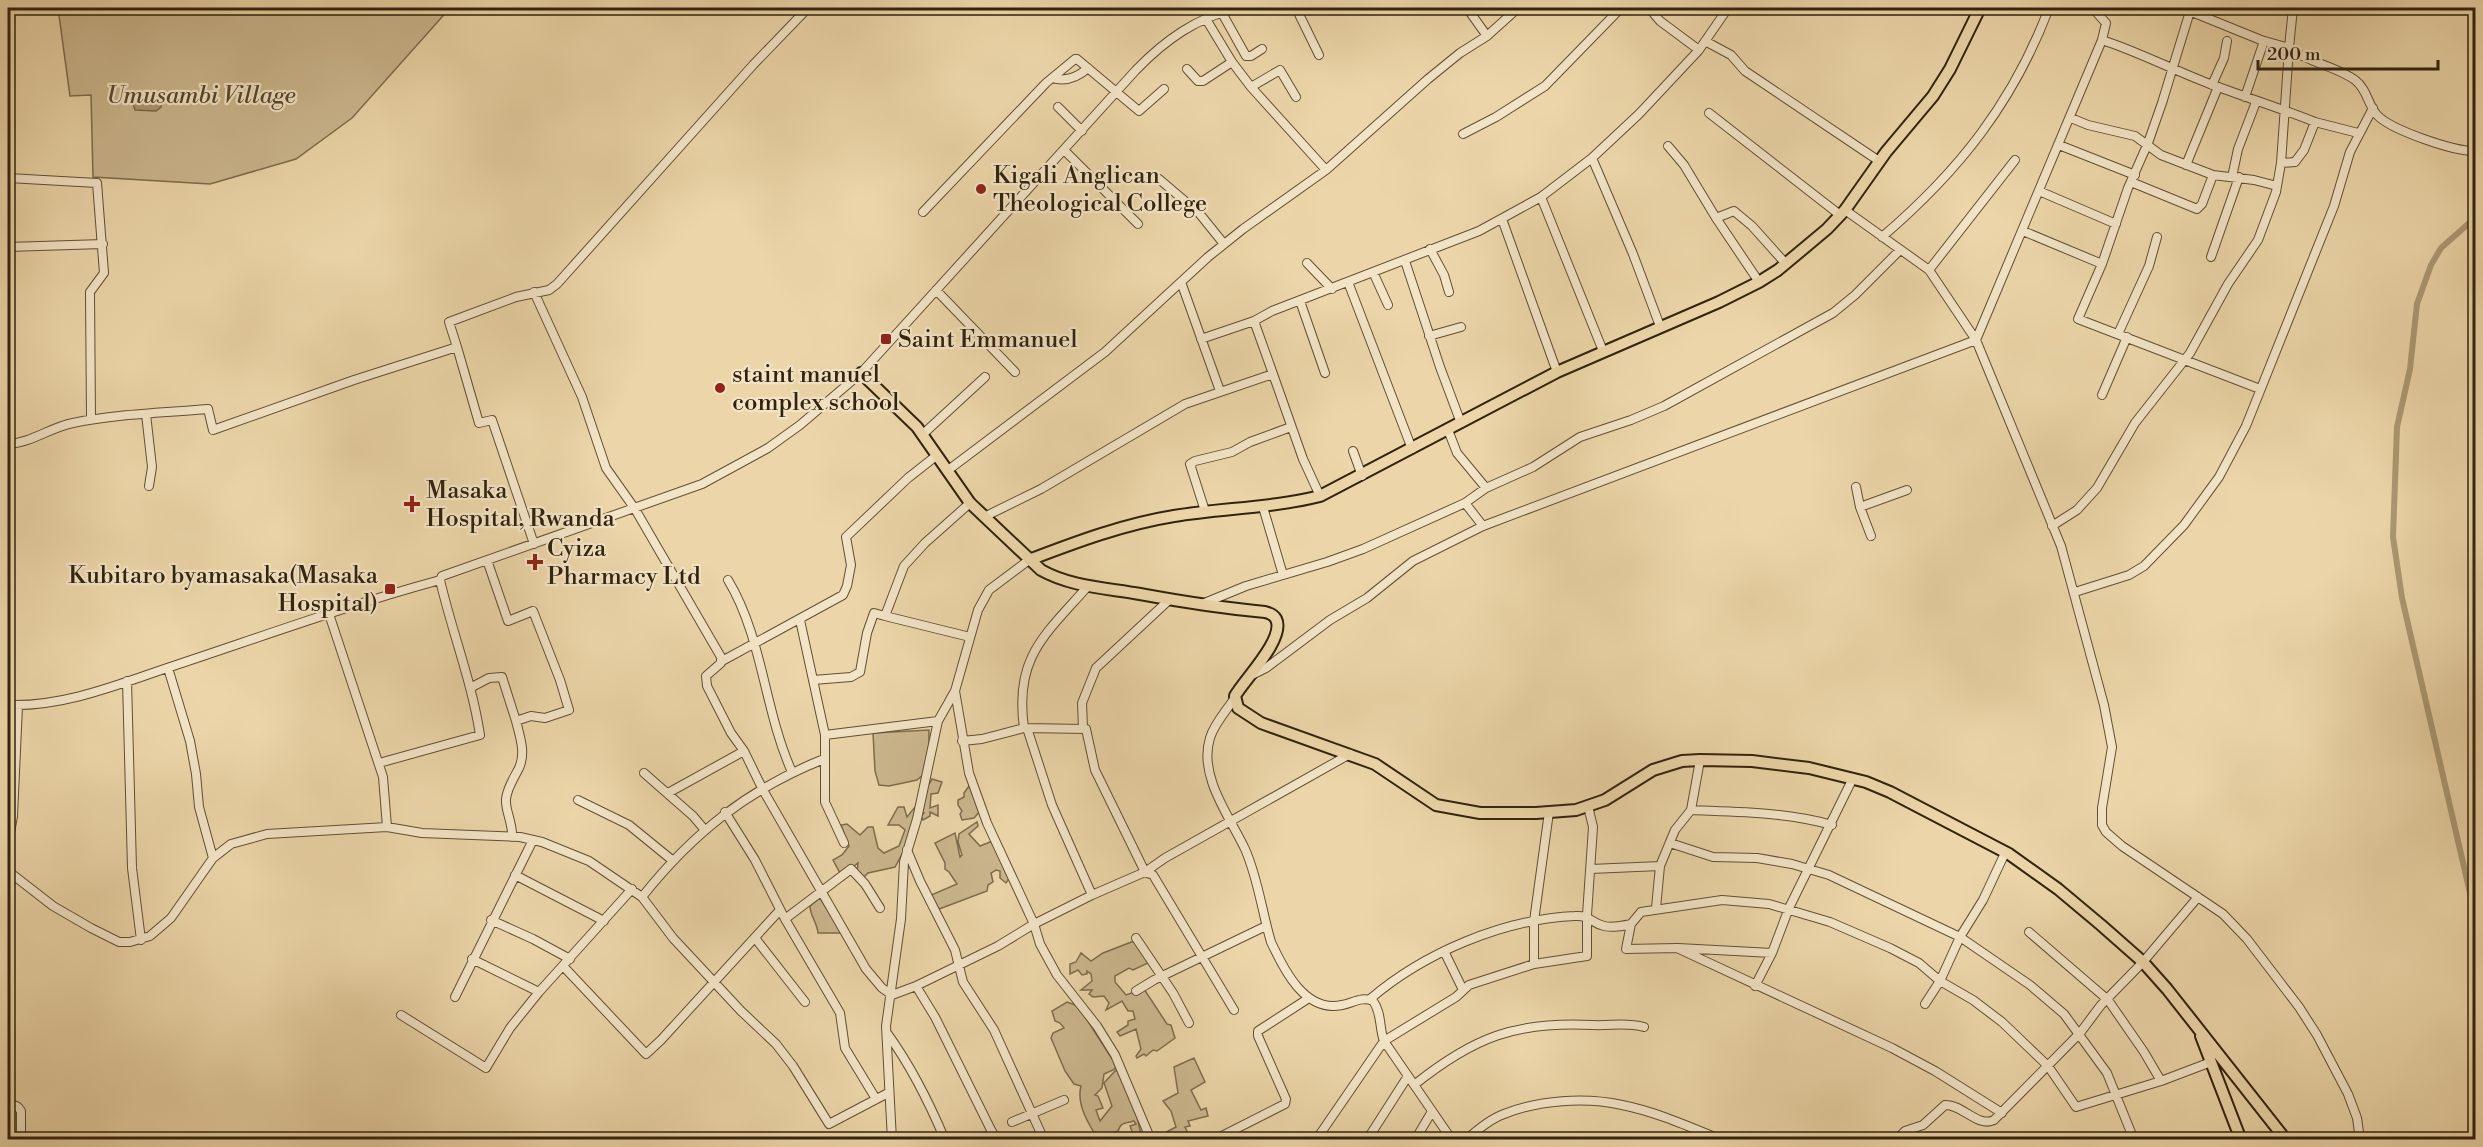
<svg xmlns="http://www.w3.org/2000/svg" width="2483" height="1147" viewBox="0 0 2483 1147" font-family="'Libre Bodoni',serif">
<rect width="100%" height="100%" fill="#ecd6a9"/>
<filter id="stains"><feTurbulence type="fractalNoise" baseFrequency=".00333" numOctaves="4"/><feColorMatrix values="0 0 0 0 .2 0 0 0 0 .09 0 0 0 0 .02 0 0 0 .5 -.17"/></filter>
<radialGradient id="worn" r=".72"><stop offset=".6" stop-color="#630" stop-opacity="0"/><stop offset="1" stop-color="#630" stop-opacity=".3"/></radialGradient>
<path fill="#ccb78e" stroke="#7e6c4e" stroke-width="1.5" d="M 58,8 L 450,8 L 352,118 L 296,159 L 210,184 L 93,177 L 91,95 L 70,96 Z
M 929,730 L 929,754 L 923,775 L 917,780 L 889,786 L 879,785 L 875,771 L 873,733 Z
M 932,779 L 942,782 L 938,793 L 931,794 L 930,808 L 938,805 L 938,816 L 930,812 L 930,816 L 923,820 L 921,816 L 924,813 L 920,812 L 919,809 L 923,808 L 924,797 L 927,792 L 926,789 Z
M 969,786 L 980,811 L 974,818 L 962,820 L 960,814 L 962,811 L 958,805 L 958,800 L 964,797 L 964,793 Z
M 898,807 L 904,807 L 907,817 L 915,807 L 917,809 L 907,845 L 895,867 L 868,873 L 863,878 L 857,872 L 858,863 L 849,870 L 840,873 L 833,860 L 842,855 L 849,846 L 841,825 L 847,824 L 860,835 L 868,827 L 873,827 L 878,848 L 884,853 L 899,846 L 905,830 L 899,825 L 888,825 Z
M 977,822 L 978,826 L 969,834 L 980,846 L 995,840 L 1010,877 L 1006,883 L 1000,878 L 1000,871 L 996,870 L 991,873 L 993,882 L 988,885 L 987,891 L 939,909 L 929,896 L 957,884 L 949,872 L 945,869 L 945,863 L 935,843 L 955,833 L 960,857 L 962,855 L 958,842 L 959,834 Z
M 820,898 L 842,933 L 818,933 C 817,922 810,916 810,906 Z
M 1134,941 L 1149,960 L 1148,963 L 1133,970 L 1129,968 L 1115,976 L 1115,982 L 1126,995 L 1144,989 L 1167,1024 L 1171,1025 L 1175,1038 L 1157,1051 L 1153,1050 L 1146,1056 L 1144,1054 L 1137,1058 L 1136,1056 L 1141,1049 L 1136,1029 L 1120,1036 L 1117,1032 L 1128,1025 L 1128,1021 L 1135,1019 L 1133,1011 L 1128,1011 L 1122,1001 L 1106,1010 L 1109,1003 L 1104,996 L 1093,997 L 1089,994 L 1092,990 L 1081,990 L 1092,981 L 1091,974 L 1087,971 L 1087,974 L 1082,975 L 1078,970 L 1070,974 L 1070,964 L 1076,962 L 1081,953 L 1091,961 L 1103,953 Z
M 1067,1002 L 1078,1006 L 1116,1065 L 1115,1069 L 1104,1074 L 1102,1088 L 1095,1095 L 1098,1096 L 1103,1108 L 1096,1110 L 1100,1121 L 1112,1106 L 1104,1083 L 1115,1071 L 1119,1071 L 1136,1112 L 1142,1139 L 1135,1139 L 1130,1126 L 1136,1124 L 1134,1121 C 1126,1124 1121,1121 1118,1131 L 1110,1136 L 1111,1139 L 1098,1139 C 1089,1125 1076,1104 1081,1086 L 1074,1084 L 1065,1071 L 1051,1038 L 1053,1033 L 1064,1028 L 1060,1023 L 1055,1021 L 1052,1011 Z
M 1194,1058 L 1205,1082 L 1191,1090 L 1201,1110 L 1206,1108 L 1208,1116 L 1188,1121 L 1190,1126 L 1185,1127 L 1191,1139 L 1151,1140 L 1176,1127 L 1171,1111 L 1163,1101 L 1178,1093 L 1174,1067 Z"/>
<path fill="#ac9974" stroke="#7b694b" stroke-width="1.5" d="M 162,95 L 161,107 L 156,111 L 135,110 L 131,97 Z"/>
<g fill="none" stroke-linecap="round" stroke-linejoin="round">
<path stroke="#ac9974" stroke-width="6" d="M 2476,217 L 2441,248 L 2431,265 L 2417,304 L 2410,369 L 2397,427 L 2393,537 L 2402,598 L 2476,919"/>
<defs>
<path id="minor" d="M 1296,8 L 1319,55
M 1467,8 L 1487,36
M 1649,8 L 1660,21 L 1699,50
M 2095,8 L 2097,13 L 2106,23 L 2102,40 L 1976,340 L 2061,546 L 2104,705 L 2112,747 L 2102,808 L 2102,825 L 2106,832 L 2122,846 L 2223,914 L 2247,939 L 2299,1007 L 2317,1035 L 2348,1094 L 2357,1118 L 2360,1140
M 2293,8 L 2289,48 C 2309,63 2336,66 2355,80 C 2367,89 2368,105 2377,115 C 2391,130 2455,152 2476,151
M 1222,13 L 1246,56 L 1251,56 L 1262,49
M 2102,40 C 2139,52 2173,70 2210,84 C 2245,97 2280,108 2315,122
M 1705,41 L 1731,55 L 1745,71 L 1879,161
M 1232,62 L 1251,87 L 1326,170
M 1187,69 L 1198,81 L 1203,81 L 1232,62 L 1206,19
M 1052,78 L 1075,59 L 1077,59 L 1139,111 L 1164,89
M 2212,85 L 2224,58 L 2227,41
M 1251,87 L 1280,70 L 1296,97
M 2245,97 L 2264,41
M 1058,107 L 1082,131
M 1709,113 L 1840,215
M 2071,118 L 2088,125 L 2135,136 L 2161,155 L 2213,175 L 2254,180 L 2277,186
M 1463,134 L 1496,117 L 1545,86 L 1621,8
M 2059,145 L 2135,175
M 1668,146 L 1684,165 L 1716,218 L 1734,211 L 1752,226 L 1786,264
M 1064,150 L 1138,224
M 1592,158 L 1633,254 L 1660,326
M 2281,163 L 2295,162 L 2304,150 L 2315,122 L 2358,133
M 2186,165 L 2218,87
M 2232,177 L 2238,149 L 2256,102
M 8,178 L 97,183 L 104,273 L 90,292 L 91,419
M 1159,179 L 1199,213 L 1224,244
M 2131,182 L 2197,209 L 2202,204 L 2213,175
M 2039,191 L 2116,224
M 1541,197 L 1603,351
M 923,212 L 1046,83 L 1052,78 C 1066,82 1078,77 1088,68
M 1716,218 L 1759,282
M 1502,219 L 1557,372
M 2023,231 L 2102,264 L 2078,319 L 2260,389
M 1882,237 C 1959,171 2013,103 2049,8
M 8,247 L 103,244
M 1430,249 L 1444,275 L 1449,292
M 2211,257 L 2239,177
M 1405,261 L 1440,367 L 1461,423
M 1307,263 L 1332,289
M 2102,264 L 2128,188 L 2148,143 L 2162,103 L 2191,8
M 1929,270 L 2015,160
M 1373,272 L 1388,305
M 1181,282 L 1220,391
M 1348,282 L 1412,449
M 936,290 L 1015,372
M 534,292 L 582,397 L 606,468 L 635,509 L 721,657 L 721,663 L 706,676 L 707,686 L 731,733 L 744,751 L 763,790 L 866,969 L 882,988 L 892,995 L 916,986 L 998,946 L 1034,924 L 1092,895 L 1052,805 L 1027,728
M 1300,301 L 1325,373
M 1254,321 L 1273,374
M 2118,334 L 2149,266 L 2157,237
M 1429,336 L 1461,327
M 1201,339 L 1254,321 L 1272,311 L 1479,231 L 1541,197 L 1592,158 L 1639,114 L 1699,50 L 1728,8
M 457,347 L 479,423 L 492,420 L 534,544
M 2102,395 L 2127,337
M 146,414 L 152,467 L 149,486
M 1448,430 L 1457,453 L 1486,488
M 922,435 L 985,377
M 8,444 C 31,443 51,427 73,423 C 117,414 163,413 208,409 L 213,430 L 354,380 L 457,347 L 449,322 L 516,297 L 549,290 L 557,284 L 753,65 L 808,8
M 1353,451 L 1362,476
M 947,471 L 1105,352 L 1208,257 L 1243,229 L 1326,170 L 1428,79 L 1460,53 L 1487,36 L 1518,8
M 1856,487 L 1860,507 L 1871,536
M 1465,503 L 1483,526
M 1263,507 L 1283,575
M 1860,507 L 1907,490
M 1205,511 L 1190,464 L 1195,461 L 1232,452 L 1250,442 L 1291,427
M 984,517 L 1041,489 L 1185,404 L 1273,374 L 1303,459 L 1320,496
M 2052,526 L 2077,510 L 2097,488 L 2135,423 L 2190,353 L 2228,284 L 2258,240 L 2276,192 L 2281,163 L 2289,48 L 2261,40 L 2182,8
M 487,560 L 508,621 L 533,611 L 560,680 L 569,710 L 545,718 L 531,716 L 516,721 C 520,737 526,753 519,768 C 514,778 507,788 506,799 C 505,811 513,823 512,837
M 728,580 C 763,638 764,710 792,772
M 2075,592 L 2129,575 L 2144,566 L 2184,525 L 2219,477 L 2246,426 L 2334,206 L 2350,152 L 2373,108
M 1202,604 L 1246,586 L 1327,562 L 1363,549 L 1465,503 L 1486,488 L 1533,467 L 1580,437 L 1631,420 L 1664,406 L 1833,313 L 1855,295 L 1900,250
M 329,614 L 383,777 L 387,827
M 885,616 L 970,637
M 800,620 L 813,680
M 722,661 L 843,595 L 847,586 L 851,565 L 846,537 L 908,478 L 936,456
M 168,668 L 190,741 L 196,774 L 199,807 L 213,858
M 1252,675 L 1266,668 L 1330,620 L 1367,598 L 1413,561 L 1483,526 L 1976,340 L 1929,270 L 1845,210
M 127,681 L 132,868 L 141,940
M 470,688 L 489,678 L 502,677 L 516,721
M 955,691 L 969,773 L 987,823 L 1034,924 L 1040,944 L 1057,975 L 1097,1026 L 1115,1055 L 1151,1140
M 1234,699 C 1226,711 1214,724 1210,738 C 1198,776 1230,817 1245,849 C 1258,878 1262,912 1271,942 C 1284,970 1305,1013 1342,1005 C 1353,1003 1362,996 1373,1001 C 1382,1013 1379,1028 1384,1041 L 1452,1140
M 8,705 C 67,707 124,682 179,664 C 266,635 352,604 440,580 L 442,576 L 702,484 L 768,448 L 800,425 L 861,373 L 1136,70 C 1165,40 1196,18 1237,8
M 1024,728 L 1086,729 L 1095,770 L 1145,872 L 1153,875 L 1234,1010
M 1083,728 L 1082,703 L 1096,668 L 1169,600
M 825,735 L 938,721
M 962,741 L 982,739 L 1024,728 C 1014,657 1045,635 1088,586
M 379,763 L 480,735 C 472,682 452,632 440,580
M 644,773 L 693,816 L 704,829
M 668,793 L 744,751
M 578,800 L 629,825 L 672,860
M 1691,810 C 1739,812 1786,812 1832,825
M 725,812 L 755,860 L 785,919 L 851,869 L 865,884 L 880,908
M 1549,812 L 1534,921 L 1534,964 L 1587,956 L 1587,915 L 1593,827 L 1588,806
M 844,843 L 825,802 L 825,735 L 813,680 L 851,677 L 860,672 L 867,633 L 874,613 L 885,616 L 904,566 L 925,543 L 970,503
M 1670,843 L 1713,857 L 1757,858 L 1792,864 L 1829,875 L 1960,937 L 2030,985 L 2064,1014 L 2107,1073 L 2134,1140
M 8,844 L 13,816 L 18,706
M 907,850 L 920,881 L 955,950 L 963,982 L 994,1030 L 1044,1140
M 1591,869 L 1660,866
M 8,871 L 53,906 L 91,928 L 119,942 L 130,942 L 150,936 L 171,918 L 213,858 L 231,844 L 267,834 L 387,827 L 422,833 L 520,837 L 542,842 L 589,861 L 642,897 L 673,938 L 741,1011 L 776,1044 L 793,1066 L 829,1124 L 888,1093
M 515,875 L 604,921
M 1092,895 L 1145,872 L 1165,858 L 1350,754
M 642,897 C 692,834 748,789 824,759
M 1656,908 L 1660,866 L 1675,830 L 1691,810 L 1700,760
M 785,919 L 840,1013 L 845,1048 L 876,1099
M 491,920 L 533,939 L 570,959
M 2029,932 L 2108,1000 L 2144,1052 L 2161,1081
M 755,938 L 805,1002
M 1136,938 L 1173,993 L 1189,1023
M 1678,948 L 1772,953 L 1789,908 L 1853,778
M 1444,951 L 1463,990
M 472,959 L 539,992
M 563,966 L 646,1054 L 661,1040 L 780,910
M 916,986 L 935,1017 L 996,1140
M 1755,986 L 1772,953
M 1136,991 L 1154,980 L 1266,926
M 455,997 L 533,840
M 1370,999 C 1424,953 1503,919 1575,916 C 1590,915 1591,923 1604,926 C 1613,928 1622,926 1631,924
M 1925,1004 L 1940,981 L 1960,937 L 1983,900 L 2005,853
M 401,1015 L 486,1068 L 510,1028 L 539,992 L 632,889
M 887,1033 C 911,1066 929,1102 945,1140
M 1414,1085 C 1474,1037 1516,1021 1593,1025 C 1611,1026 1626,1022 1644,1027
M 8,1102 L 18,1107 L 21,1111 L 21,1140
M 2002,1113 L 1935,1071 L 1892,1048 L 1677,948 L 1626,949 L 1631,924 L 1641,912 L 1722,900 L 1769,904 L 1830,922 L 1890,948 L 1919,963 L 1940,981 L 1973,1000 L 2002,1022 L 2048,1066 L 2076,1107 L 2161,1081 L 2211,1062
M 1012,1122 L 1064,1100
M 892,1140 L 886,1026 L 901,919 L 904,862 L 917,819 L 938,721 L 955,691 L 978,610 L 989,590 L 1029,560
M 978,1140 L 993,1133
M 1214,1140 L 1285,1104 L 1286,1099 L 1258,1036 L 1258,1031 L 1309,998
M 1316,1140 L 1384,1041 L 1456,997 L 1469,985 L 1534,964
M 1367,1140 L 1408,1076
M 1415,1140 L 1431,1113
M 1466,1140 C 1477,1130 1490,1119 1504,1114 C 1539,1100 1585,1097 1622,1105 C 1657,1112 1690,1127 1722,1140
M 1896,1140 L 1905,1131 L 1923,1125 L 1945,1105 C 1962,1104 1978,1128 1994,1120 L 2080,1033 L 2101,1005 L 2143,962 L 2198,897"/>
<path id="major" d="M 861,373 L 917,427 L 970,503 L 1041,570 C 1071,587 1107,588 1140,594 C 1183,602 1222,608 1265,612 C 1269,613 1274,615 1276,619 C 1286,638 1244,680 1235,696 L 1238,708 L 1261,723 L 1375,764 L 1436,805 L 1480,813 L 1536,813 L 1576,810 L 1605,800 L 1653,770 L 1682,761 L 1700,760 L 1752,761 L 1809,768 L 1866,782 L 1890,792 L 2009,854 L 2058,889 L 2101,925 L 2143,962 L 2167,989 L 2286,1140
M 1029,560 C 1076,542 1124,524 1174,516 C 1223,508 1272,508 1320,496 L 1557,372 L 1719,302 L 1759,282 L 1778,270 L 1827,229 L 1845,210 L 1886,152 L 1933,96 L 1950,69 L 1980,8
M 2201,1036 L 2241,1140"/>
</defs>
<use href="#minor" stroke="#604f34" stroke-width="10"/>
<use href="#major" stroke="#31220d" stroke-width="14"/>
<use href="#minor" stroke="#f3e4c7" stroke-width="8"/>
<use href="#major" stroke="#ecd6a9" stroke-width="10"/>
</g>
<g fill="#8f2418" stroke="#f3e4c7" stroke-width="2">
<circle cx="981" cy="189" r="6"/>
<rect x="880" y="333" width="12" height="12" rx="3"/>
<circle cx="720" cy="388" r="6"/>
<path d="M409 495h6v6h6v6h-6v6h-6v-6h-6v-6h6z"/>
<path d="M532 553h6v6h6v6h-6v6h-6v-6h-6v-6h6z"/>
<rect x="384" y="583" width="12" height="12" rx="3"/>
</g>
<g text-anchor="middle" stroke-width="4.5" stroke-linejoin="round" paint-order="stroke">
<g font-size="24" font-style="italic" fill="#58472d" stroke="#f3e4c7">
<text x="201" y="103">Umusambi Village</text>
</g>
<g font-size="24" fill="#31220d" stroke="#f3e4c7" text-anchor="start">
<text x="993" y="183">Kigali Anglican<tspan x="993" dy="28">Theological College</tspan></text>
<text x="898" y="347">Saint Emmanuel</text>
<text x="732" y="382">staint manuel<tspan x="732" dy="28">complex school</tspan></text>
<text x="426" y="498">Masaka<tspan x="426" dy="28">Hospital, Rwanda</tspan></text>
<text x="547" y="556">Cyiza<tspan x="547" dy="28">Pharmacy Ltd</tspan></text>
<text x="378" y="583" text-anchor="end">Kubitaro byamasaka(Masaka<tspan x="378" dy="28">Hospital)</tspan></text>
</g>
</g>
<rect width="2483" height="1147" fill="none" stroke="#ecd6a9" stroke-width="30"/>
<rect x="9" y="9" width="2465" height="1129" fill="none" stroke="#31220d" stroke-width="3"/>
<rect x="15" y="15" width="2453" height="1117" fill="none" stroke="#31220d" stroke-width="1.5"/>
<path d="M2258 60v9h180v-9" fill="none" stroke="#31220d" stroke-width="3"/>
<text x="2267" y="60" font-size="18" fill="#31220d" stroke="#f3e4c7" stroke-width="4.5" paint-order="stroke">200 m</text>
<rect width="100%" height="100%" filter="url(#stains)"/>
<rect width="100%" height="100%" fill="url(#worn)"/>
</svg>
